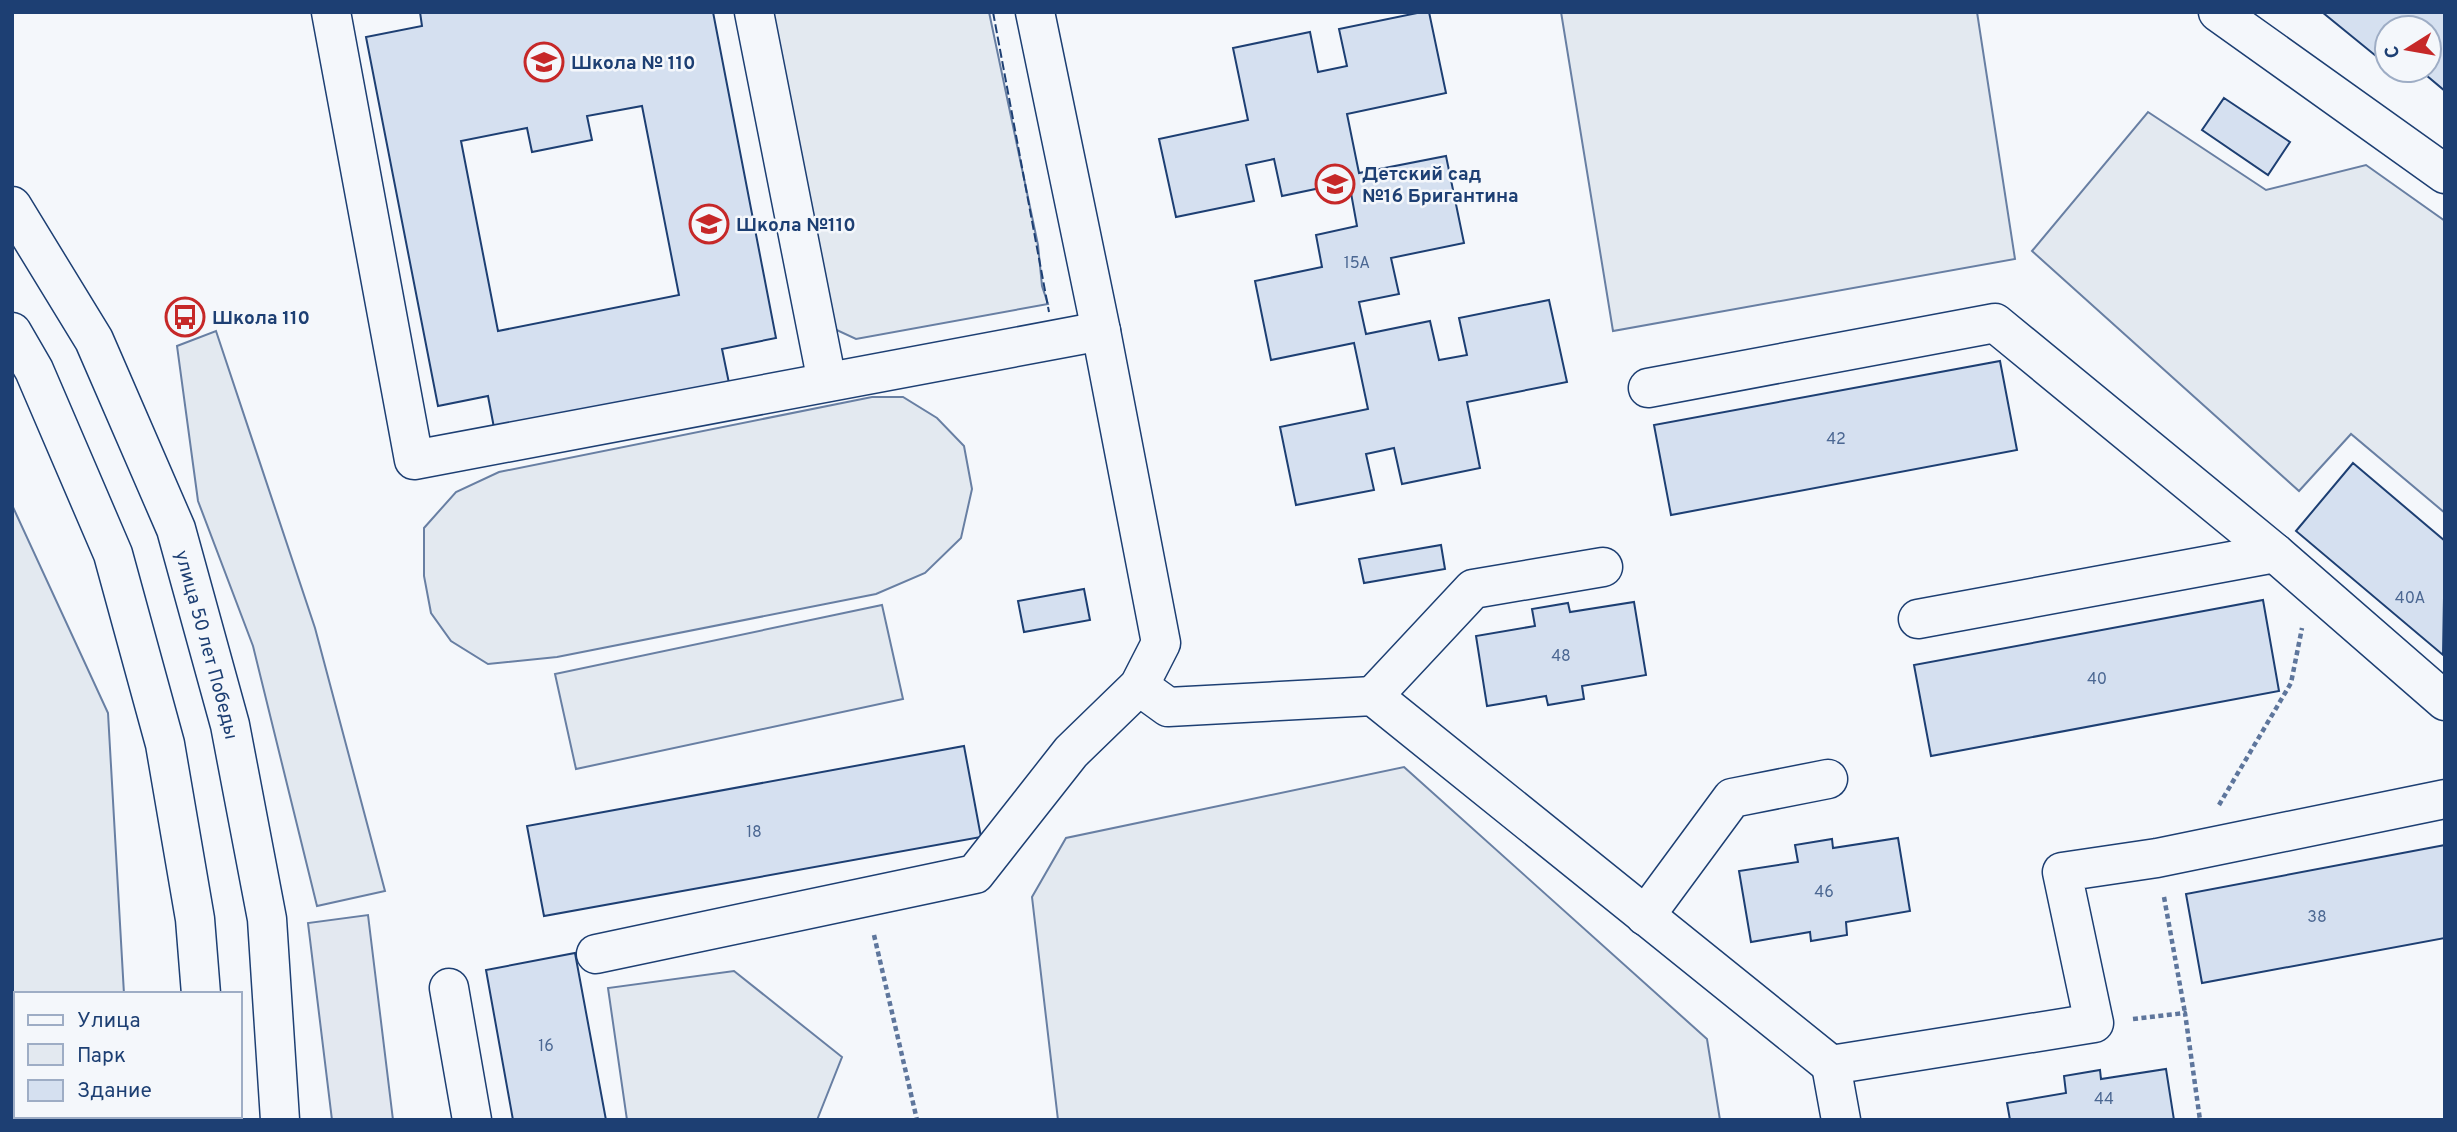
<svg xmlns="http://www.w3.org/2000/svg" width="2457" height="1132" viewBox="0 0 2457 1132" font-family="Overpass,sans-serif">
<rect width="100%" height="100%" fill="#f4f7fb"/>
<path fill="#e3e9f0" stroke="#687fa3" stroke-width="2" d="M 768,12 L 989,12 L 1038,245 L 1042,286 L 1048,304 L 856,339 L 828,326 Z
M 1561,12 L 1977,12 L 2015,259 L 1613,331 Z
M 2148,112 L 2266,190 L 2366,165 L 2445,221 L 2445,513 L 2351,434 L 2299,491 L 2032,251 Z
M 216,331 L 315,628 L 385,891 L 317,906 L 253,646 L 198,501 L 177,346 Z
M 872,397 L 903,397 L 937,418 L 964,446 L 972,489 L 961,538 L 925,573 L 876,594 L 557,657 L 488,664 L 451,641 L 431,613 L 424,576 L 424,528 L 456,492 L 499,472 Z
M 12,505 L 108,713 L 124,994 L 16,994 L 16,1116 L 131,1116 L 131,1120 L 12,1120 Z
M 882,605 L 903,699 L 576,769 L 555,674 Z
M 1404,767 L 1707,1039 L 1720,1120 L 1058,1120 L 1032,897 L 1066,838 Z
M 734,971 L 842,1057 L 817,1120 L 627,1120 L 608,988 Z"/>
<path fill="#e3e8f0" stroke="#687fa3" stroke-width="2" d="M 368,915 L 393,1120 L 332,1120 L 308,923 Z"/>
<path fill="#d5e0f0" stroke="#1d3f73" stroke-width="2" fill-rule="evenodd" d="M 420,12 L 713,12 L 776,338 L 722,349 L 730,388 L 495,433 L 488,396 L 438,406 L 366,37 L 422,26 ZM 642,106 L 679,295 L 498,331 L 461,141 L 527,128 L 532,152 L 592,140 L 587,116 Z
M 1422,12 L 1429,12 L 1446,93 L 1347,114 L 1359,173 L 1446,156 L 1464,243 L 1391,258 L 1399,294 L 1359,302 L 1366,334 L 1430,321 L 1439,360 L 1467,355 L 1459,318 L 1549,300 L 1567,382 L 1467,402 L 1480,468 L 1402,484 L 1394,448 L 1366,454 L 1374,490 L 1296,505 L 1280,427 L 1368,409 L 1354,343 L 1271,360 L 1255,281 L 1322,267 L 1316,235 L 1357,226 L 1349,182 L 1282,196 L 1274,159 L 1246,165 L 1254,201 L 1176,217 L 1159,139 L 1248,120 L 1233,48 L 1310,32 L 1318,72 L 1347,66 L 1339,29 Z
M 2322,12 L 2445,12 L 2445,91 L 2420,70 L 2429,70 L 2429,28 L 2387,28 L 2387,65 Z
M 2224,98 L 2290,142 L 2268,175 L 2202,130 Z
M 2000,361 L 2017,450 L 1671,515 L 1654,425 Z
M 2353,463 L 2445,541 L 2443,655 L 2296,531 Z
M 1441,545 L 1445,569 L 1364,583 L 1359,559 Z
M 1084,589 L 1090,620 L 1024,632 L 1018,601 Z
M 2263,600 L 2279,691 L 1931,756 L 1914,665 Z
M 1634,602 L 1646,675 L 1582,686 L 1584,699 L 1548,705 L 1546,696 L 1487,706 L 1476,636 L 1535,626 L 1532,609 L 1568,603 L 1570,612 Z
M 964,746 L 981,837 L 544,916 L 527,826 Z
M 1898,838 L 1910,911 L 1846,922 L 1847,935 L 1811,941 L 1810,932 L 1751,942 L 1739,871 L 1798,862 L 1795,845 L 1832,839 L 1833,848 Z
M 2445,845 L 2445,938 L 2202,983 L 2186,894 Z
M 575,953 L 606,1120 L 513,1120 L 486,970 Z
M 2166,1069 L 2174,1120 L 2010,1120 L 2007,1103 L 2066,1093 L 2064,1076 L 2100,1070 L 2101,1079 Z"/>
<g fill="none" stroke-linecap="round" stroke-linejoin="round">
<defs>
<g id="minor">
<path d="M 331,12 L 414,460 L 1101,331"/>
<path d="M 754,12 L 827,382"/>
<path d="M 2218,12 L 2445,174"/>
<path id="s1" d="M 12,206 L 94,340 L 176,529 L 230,725 L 267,919 L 280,1120"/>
<path d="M 12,332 L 34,370 L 113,554 L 165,744 L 195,919 L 201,994"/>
<path d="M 1648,388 L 1995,323 L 2275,553"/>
<path d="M 1918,619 L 2275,553 L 2445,701"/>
<path d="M 1139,686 L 1168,707 L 1373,696 L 1831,1065"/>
<path d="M 1373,696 L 1473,589 L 1603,567"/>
<path d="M 1645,916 L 1732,798 L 1828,779"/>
<path d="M 596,954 L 975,874 L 1071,752 L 1139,686 L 1161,643 L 1101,331 L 1035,12"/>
<path d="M 449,988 L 472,1120"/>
<path d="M 209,1116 L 210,1120"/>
<path d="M 1841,1120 L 1831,1065 L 2094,1023 L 2062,872 L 2157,858 L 2445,799"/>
</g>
</defs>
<use href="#minor" stroke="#1d3f73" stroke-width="41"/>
<path stroke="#5e769c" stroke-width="4.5" stroke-dasharray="5 3.5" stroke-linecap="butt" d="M 2219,805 L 2291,683 L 2302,628
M 2164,897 L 2185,1013
M 874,935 L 917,1120
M 2133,1019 L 2185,1013 L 2200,1120"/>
<use href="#minor" stroke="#f4f7fb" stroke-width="38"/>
<path stroke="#1d3f73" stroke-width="2" stroke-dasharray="9 3.5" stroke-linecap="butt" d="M 993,12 L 1049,312"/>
</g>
<defs>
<symbol id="school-ring" viewBox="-11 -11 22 22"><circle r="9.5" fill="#f4f7fb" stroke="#c62828" stroke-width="1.5"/><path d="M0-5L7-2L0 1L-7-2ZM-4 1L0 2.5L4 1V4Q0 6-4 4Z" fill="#c62828"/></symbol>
<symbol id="bus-ring" viewBox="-11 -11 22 22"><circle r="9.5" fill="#f4f7fb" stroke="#c62828" stroke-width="1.5"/><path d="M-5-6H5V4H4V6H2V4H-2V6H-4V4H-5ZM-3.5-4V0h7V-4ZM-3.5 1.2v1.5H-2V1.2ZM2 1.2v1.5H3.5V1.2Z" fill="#c62828"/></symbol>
</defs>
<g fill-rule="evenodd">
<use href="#school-ring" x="522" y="40" width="44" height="44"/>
<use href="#school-ring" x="1313" y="162" width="44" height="44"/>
<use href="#school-ring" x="687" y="202" width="44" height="44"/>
<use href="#bus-ring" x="163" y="295" width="44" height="44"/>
</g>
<g text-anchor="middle" stroke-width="5" stroke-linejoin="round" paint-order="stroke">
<g font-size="16" fill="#4b6792">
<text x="1357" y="268">15А</text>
<text x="1836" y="444">42</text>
<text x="2410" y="603">40А</text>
<text x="1561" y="661">48</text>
<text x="2097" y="684">40</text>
<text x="754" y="837">18</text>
<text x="1824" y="897">46</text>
<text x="2317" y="922">38</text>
<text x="546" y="1051">16</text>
<text x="2104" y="1104">44</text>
</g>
<g font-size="19" font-weight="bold" fill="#1d3f73" stroke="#f4f7fb" text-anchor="start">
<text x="571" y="69">Школа № 110</text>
<text x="1362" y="180">Детский сад<tspan x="1362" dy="22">№16 Бригантина</tspan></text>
<text x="736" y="231">Школа №110</text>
<text x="212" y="324">Школа 110</text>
</g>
<g font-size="19" fill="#1d3f73" stroke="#f4f7fb">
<text dy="7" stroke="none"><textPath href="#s1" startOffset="483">улица 50 лет Победы</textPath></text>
</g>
</g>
<rect width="2457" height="1132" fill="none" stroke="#1d3f73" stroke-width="28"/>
<rect x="14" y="992" width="228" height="126" fill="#f4f7fb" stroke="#9eadc5" stroke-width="2"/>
<rect x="28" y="1015" width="35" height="10" fill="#f4f7fb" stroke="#9eadc5" stroke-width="2"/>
<text x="77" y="1027" font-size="21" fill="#1d3f73">Улица</text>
<rect x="28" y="1044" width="35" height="21" fill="#e3e9f0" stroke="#9eadc5" stroke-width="2"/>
<text x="77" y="1062" font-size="21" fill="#1d3f73">Парк</text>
<rect x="28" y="1080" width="35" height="21" fill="#d5e0f0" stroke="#9eadc5" stroke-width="2"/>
<text x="77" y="1097" font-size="21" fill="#1d3f73">Здание</text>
<g transform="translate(2408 49) rotate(259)"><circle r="33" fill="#f4f7fb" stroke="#9eadc5" stroke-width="2"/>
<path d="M0-5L12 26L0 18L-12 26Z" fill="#c62828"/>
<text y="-10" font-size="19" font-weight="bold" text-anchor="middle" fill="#1d3f73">С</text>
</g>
</svg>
